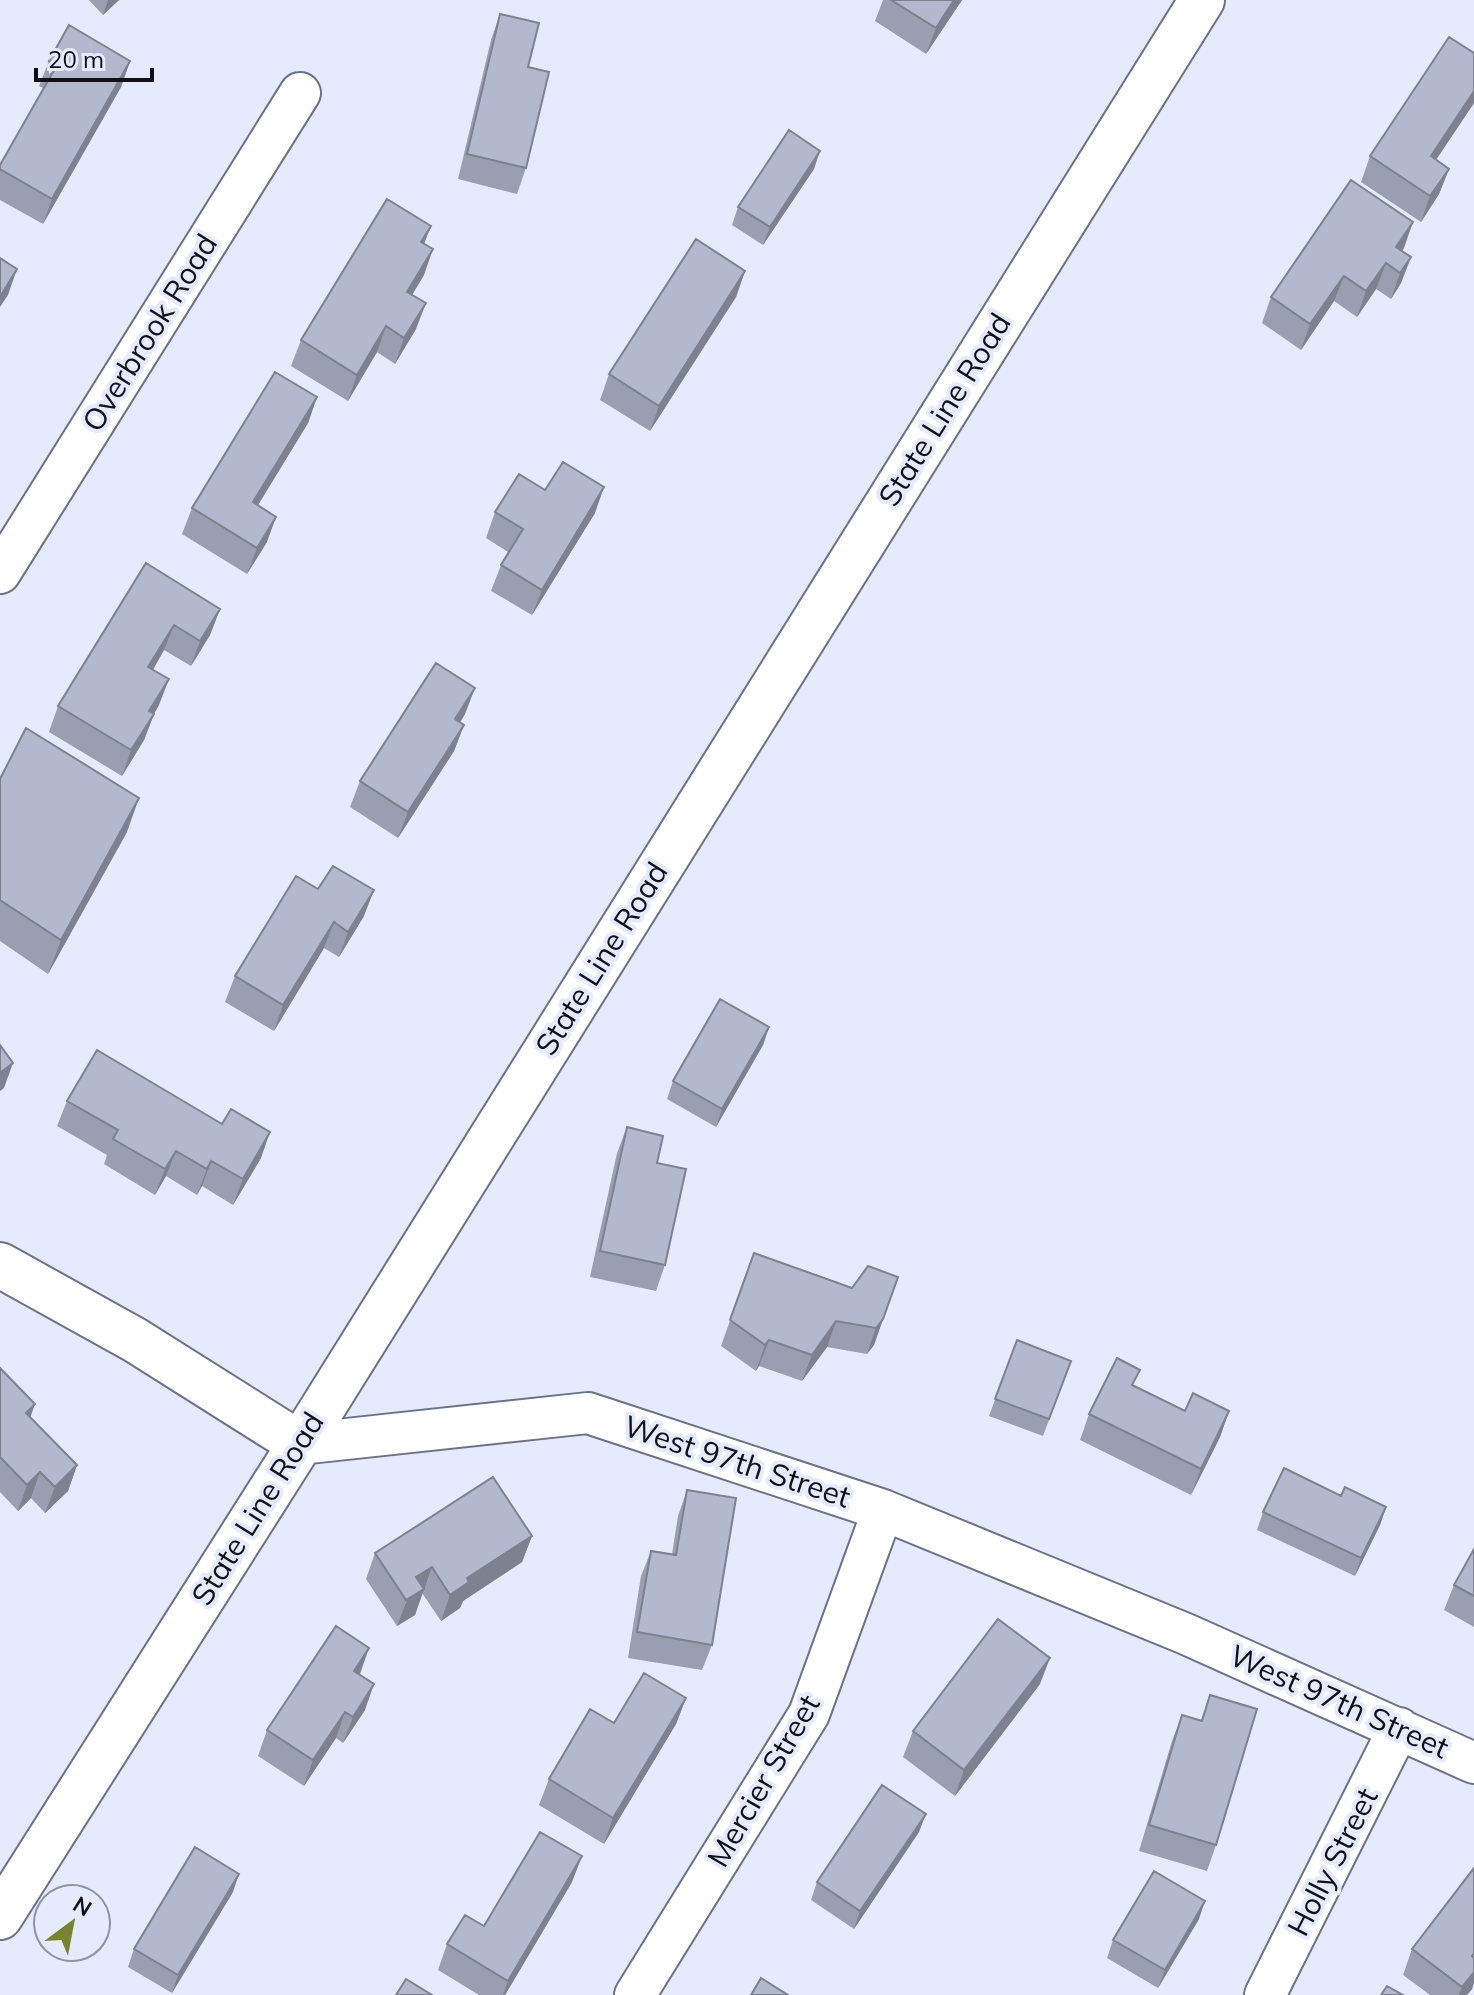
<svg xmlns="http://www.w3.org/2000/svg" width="1474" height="1995" viewBox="0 0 1474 1995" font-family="Mulish,sans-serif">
<rect width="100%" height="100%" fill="#e6eafd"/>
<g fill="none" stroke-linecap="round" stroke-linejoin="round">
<defs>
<path id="street" d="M 0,573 L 300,93
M 300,1444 L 588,1413 L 883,1510 L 1186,1634 L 1474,1763
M 635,1995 L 809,1714 L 883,1510
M 1265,1995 L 1399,1728"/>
<path id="secondary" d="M 0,1265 L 135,1340 L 300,1444
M 0,1917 L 300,1444 L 1202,0"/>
</defs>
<use href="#street" stroke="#6c7185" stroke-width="44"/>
<use href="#secondary" stroke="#6c7185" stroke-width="48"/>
<use href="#street" stroke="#fff" stroke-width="40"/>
<use href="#secondary" stroke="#fff" stroke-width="44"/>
</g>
<path fill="#999eb0" d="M 89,0 L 119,0 L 103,15 Z
M 883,0 L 962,0 L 926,54 L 875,21 Z
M 500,14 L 526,168 L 517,194 L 458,179 L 491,40 Z
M 49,61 L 130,61 L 121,87 L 43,224 L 0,200 L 0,165 L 43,88 L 39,86 Z
M 1474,103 L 1436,160 L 1449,169 L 1439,194 L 1421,222 L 1361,182 L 1370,156 Z
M 814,169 L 763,245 L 732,225 L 738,207 Z
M 424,244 L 424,275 L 412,295 L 416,329 L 395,364 L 377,352 L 348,401 L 291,366 L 301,340 Z
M 1404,248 L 1402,251 L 1411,257 L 1401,283 L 1391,299 L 1376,289 L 1357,317 L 1334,301 L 1301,350 L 1262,323 L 1271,297 Z
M 745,271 L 736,297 L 650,431 L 600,400 L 609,374 Z
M 317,397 L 308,423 L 258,505 L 267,542 L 247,574 L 182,534 L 192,508 Z
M 545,490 L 595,513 L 532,615 L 491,591 L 501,565 L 508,552 L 486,538 L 495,512 Z
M 146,563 L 220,609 L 210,635 L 191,666 L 164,650 L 153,670 L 159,705 L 154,714 L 144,740 L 122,776 L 49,732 L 58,706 Z
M 465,714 L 460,723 L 464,725 L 454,751 L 398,838 L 350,807 L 360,781 Z
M 0,779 L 127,832 L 48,974 L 0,941 Z
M 318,889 L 364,916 L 339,957 L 324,948 L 274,1031 L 225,1002 L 235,976 Z
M 769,1027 L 763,1045 L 716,1127 L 667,1099 L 673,1081 Z
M 67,1101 L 261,1158 L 233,1205 L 202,1186 L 197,1195 L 166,1176 L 155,1195 L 104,1164 L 107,1155 L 57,1126 Z
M 627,1127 L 657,1163 L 665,1265 L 656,1291 L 590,1277 L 617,1153 Z
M 754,1253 L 852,1288 L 898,1277 L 874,1345 L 867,1354 L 827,1347 L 802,1381 L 759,1366 L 756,1371 L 721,1346 Z
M 1017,1340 L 1071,1361 L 1043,1436 L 989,1416 Z
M 0,1368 L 30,1418 L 77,1465 L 68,1491 L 45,1513 L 31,1498 L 18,1511 L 0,1492 Z
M 1134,1386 L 1185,1411 L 1229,1411 L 1220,1437 L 1191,1495 L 1080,1440 L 1089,1414 Z
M 687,1490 L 712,1645 L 702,1670 L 628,1658 L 641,1576 L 651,1551 L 672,1554 L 678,1516 Z
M 1341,1496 L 1386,1507 L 1380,1525 L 1355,1576 L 1257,1530 L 1263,1512 Z
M 532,1536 L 522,1562 L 463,1601 L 460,1608 L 441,1621 L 422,1593 L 415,1615 L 397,1626 L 366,1579 L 375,1553 Z
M 1474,1549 L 1474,1627 L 1444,1610 L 1454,1585 Z
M 360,1675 L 365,1710 L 343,1743 L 336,1738 L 304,1786 L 258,1756 L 267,1730 Z
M 1040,1684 L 955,1796 L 903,1757 L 913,1731 Z
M 1210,1695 L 1216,1845 L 1207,1871 L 1139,1851 L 1172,1741 L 1182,1715 L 1201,1720 Z
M 686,1698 L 676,1724 L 604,1844 L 539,1805 L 549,1779 L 614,1723 Z
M 919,1832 L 854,1929 L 811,1900 L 817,1882 Z
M 1474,1868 L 1474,1982 L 1472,1989 L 1467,1995 L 1430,1995 L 1403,1975 L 1412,1949 Z
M 572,1882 L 505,1995 L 479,1995 L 438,1970 L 447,1944 Z
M 233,1892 L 172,1993 L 128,1967 L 134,1949 Z
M 1199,1919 L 1158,1988 L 1107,1958 L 1113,1940 Z"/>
<path fill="#7d8190" d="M 108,0 L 119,0 L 103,15 Z
M 954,0 L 962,0 L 926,54 L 936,28 Z
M 130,61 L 121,87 L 43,224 L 52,199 Z
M 1474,91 L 1474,103 L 1421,182 L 1431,156 Z
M 820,151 L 814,169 L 763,245 L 770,227 Z
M 1449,169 L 1439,194 L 1421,222 L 1430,196 Z
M 1413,222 L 1404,248 L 1391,267 L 1396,247 Z
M 431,226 L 421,252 L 421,242 Z
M 433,249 L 424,275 L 398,318 L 407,292 Z
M 1411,257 L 1401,283 L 1391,299 L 1400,273 Z
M 1386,263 L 1376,289 L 1357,317 L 1366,291 Z
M 17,269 L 8,295 L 0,307 L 0,297 Z
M 745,271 L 736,297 L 650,431 L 659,406 Z
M 1344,276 L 1334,301 L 1301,350 L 1310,324 Z
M 426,303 L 416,329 L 395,364 L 404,338 Z
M 386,326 L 377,352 L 348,401 L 357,375 Z
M 317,397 L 308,423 L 244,528 L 253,502 Z
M 604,487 L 595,513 L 532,615 L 542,590 Z
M 276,517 L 267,542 L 247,574 L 257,548 Z
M 220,609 L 210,635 L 191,666 L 200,641 Z
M 174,625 L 164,650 L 139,693 L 148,667 Z
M 169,679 L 159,705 L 148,724 L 154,714 L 144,740 L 122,776 L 131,750 L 149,711 Z
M 475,688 L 465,714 L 445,745 L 455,719 Z
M 464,725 L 454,751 L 398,838 L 408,812 Z
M 139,798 L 127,832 L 48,974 L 61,940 Z
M 374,890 L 364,916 L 339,957 L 348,932 Z
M 334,922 L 324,948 L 274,1031 L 283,1005 Z
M 769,1027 L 763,1045 L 716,1127 L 722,1109 Z
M 13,1063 L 4,1088 L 0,1091 L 0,1073 Z
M 270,1132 L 261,1158 L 233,1205 L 243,1179 Z
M 176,1151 L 166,1176 L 155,1195 L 165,1169 Z
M 211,1161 L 202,1186 L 197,1195 L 207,1169 Z
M 883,1319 L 874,1345 L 867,1354 L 876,1328 Z
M 836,1321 L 827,1347 L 802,1381 L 812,1355 Z
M 769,1340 L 759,1366 L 756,1371 L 765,1345 Z
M 35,1404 L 26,1430 L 26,1413 Z
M 1229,1411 L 1220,1437 L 1191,1495 L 1201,1469 Z
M 77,1465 L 68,1491 L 45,1513 L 55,1487 Z
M 40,1472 L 31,1498 L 18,1511 L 27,1485 Z
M 1386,1507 L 1380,1525 L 1355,1576 L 1361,1558 Z
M 532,1536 L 522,1562 L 463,1601 L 460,1608 L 441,1621 L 450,1595 L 467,1578 Z
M 432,1567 L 415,1615 L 397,1626 L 416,1577 Z
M 369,1648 L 360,1674 L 345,1697 L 354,1671 Z
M 1050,1658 L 1040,1684 L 955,1796 L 964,1770 Z
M 374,1684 L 365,1710 L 343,1743 L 353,1717 Z
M 686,1698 L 676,1724 L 604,1844 L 613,1818 Z
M 345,1712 L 336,1738 L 304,1786 L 313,1760 Z
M 926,1814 L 919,1832 L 854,1929 L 860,1911 Z
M 582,1856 L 572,1882 L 505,1995 L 503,1995 L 508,1981 Z
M 239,1874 L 233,1892 L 172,1993 L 178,1975 Z
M 1205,1901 L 1199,1919 L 1158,1988 L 1165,1970 Z
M 1474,1972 L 1474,1982 L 1472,1989 L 1467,1995 L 1459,1995 L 1462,1987 Z"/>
<path fill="#b2b8cd" stroke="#7d8190" stroke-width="2" d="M 891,0 L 954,0 L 936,28 Z
M 500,14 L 539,23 L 528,67 L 549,72 L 526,168 L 467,154 Z
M 69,25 L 130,61 L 52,199 L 0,169 L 0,165 L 57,65 L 49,61 Z
M 1449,37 L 1474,53 L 1474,91 L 1431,156 L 1449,169 L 1430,196 L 1370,156 Z
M 789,130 L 820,151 L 770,227 L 738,207 Z
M 1351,180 L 1413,222 L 1396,247 L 1411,257 L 1400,273 L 1386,263 L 1366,291 L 1344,276 L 1310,324 L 1271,297 Z
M 387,199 L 431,226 L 421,242 L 433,249 L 407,292 L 426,303 L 404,338 L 386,326 L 357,375 L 301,340 Z
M 696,239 L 745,271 L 659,406 L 609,374 Z
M 0,258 L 17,269 L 0,297 Z
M 275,372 L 317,397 L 253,502 L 276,517 L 257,548 L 192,508 Z
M 563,462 L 604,487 L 542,590 L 501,565 L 523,529 L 495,512 L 519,474 L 545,490 Z
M 146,563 L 220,609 L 200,641 L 174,625 L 148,667 L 169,679 L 149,711 L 154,714 L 131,750 L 58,706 Z
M 436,663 L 475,688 L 455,719 L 464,725 L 408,812 L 360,781 Z
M 26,728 L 139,798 L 61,940 L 0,900 L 0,779 Z
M 333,866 L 374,890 L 348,932 L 334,922 L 283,1005 L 235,976 L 296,876 L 318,889 Z
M 720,999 L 769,1027 L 722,1109 L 673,1081 Z
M 0,1045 L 13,1063 L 0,1073 Z
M 97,1050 L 222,1124 L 231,1109 L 270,1132 L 243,1179 L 211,1161 L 207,1169 L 176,1151 L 165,1169 L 113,1139 L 118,1130 L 67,1101 Z
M 627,1127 L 663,1136 L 657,1163 L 686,1169 L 665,1265 L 600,1251 Z
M 754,1253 L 852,1288 L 868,1266 L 898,1277 L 883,1319 L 876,1328 L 836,1321 L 812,1355 L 769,1340 L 765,1345 L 730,1320 Z
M 1017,1340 L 1071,1361 L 1049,1419 L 995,1399 Z
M 1117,1358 L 1140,1370 L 1132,1385 L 1185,1411 L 1193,1393 L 1229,1411 L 1201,1469 L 1089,1414 Z
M 0,1368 L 35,1404 L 26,1413 L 77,1465 L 55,1487 L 40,1472 L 27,1485 L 0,1457 Z
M 1284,1468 L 1341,1496 L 1345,1487 L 1386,1507 L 1361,1558 L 1263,1512 Z
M 493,1477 L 532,1536 L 467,1578 L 469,1582 L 450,1595 L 432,1567 L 416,1577 L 424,1589 L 406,1600 L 375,1553 Z
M 687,1490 L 736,1498 L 712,1645 L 637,1632 L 651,1551 L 676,1555 Z
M 1474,1549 L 1474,1596 L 1454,1585 Z
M 998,1619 L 1050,1658 L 964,1770 L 913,1731 Z
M 336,1626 L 369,1648 L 354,1671 L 374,1684 L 353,1717 L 345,1712 L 313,1760 L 267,1730 Z
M 644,1673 L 686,1698 L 613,1818 L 549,1779 L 590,1709 L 614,1723 Z
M 1210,1695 L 1257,1709 L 1216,1845 L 1149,1825 L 1182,1715 L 1202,1721 Z
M 882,1785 L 926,1814 L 860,1911 L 817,1882 Z
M 540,1832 L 582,1856 L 508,1981 L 447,1944 L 465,1915 L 484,1926 Z
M 195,1847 L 239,1874 L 178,1975 L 134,1949 Z
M 1474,1868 L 1474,1953 L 1472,1956 L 1474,1958 L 1474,1972 L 1462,1987 L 1412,1949 Z
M 1154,1871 L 1205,1901 L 1165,1970 L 1113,1940 Z
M 761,1978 L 788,1995 L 751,1995 Z
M 406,1979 L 432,1995 L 396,1995 Z
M 1387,1986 L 1403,1995 L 1381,1995 Z"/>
<g text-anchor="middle" stroke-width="8" stroke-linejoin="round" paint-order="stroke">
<g font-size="30" fill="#0e0f17" stroke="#e6eafd">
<text transform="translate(150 333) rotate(-58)" y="10">Overbrook Road</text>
<text transform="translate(945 410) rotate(-58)" y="10">State Line Road</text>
<text transform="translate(602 959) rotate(-58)" y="10">State Line Road</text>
<text transform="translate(737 1462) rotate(18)" y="10">West 97th Street</text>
<text transform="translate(258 1509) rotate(-58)" y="10">State Line Road</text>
<text transform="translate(1339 1702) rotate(24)" y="10">West 97th Street</text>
<text transform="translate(764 1781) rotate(-60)" y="10">Mercier Street</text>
<text transform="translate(1333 1862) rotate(-63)" y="10">Holly Street</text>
</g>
</g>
<g transform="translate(72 1923) rotate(32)"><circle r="38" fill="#e6eafd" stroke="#9092a1" stroke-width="2"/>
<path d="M0-6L14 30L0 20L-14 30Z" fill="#778331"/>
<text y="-12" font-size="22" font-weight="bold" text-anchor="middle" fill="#0e0f17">N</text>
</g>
<path d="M36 68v12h116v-12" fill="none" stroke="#0e0f17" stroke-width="4"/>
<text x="48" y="68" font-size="24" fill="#0e0f17" stroke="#e6eafd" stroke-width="6" paint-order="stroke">20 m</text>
</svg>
